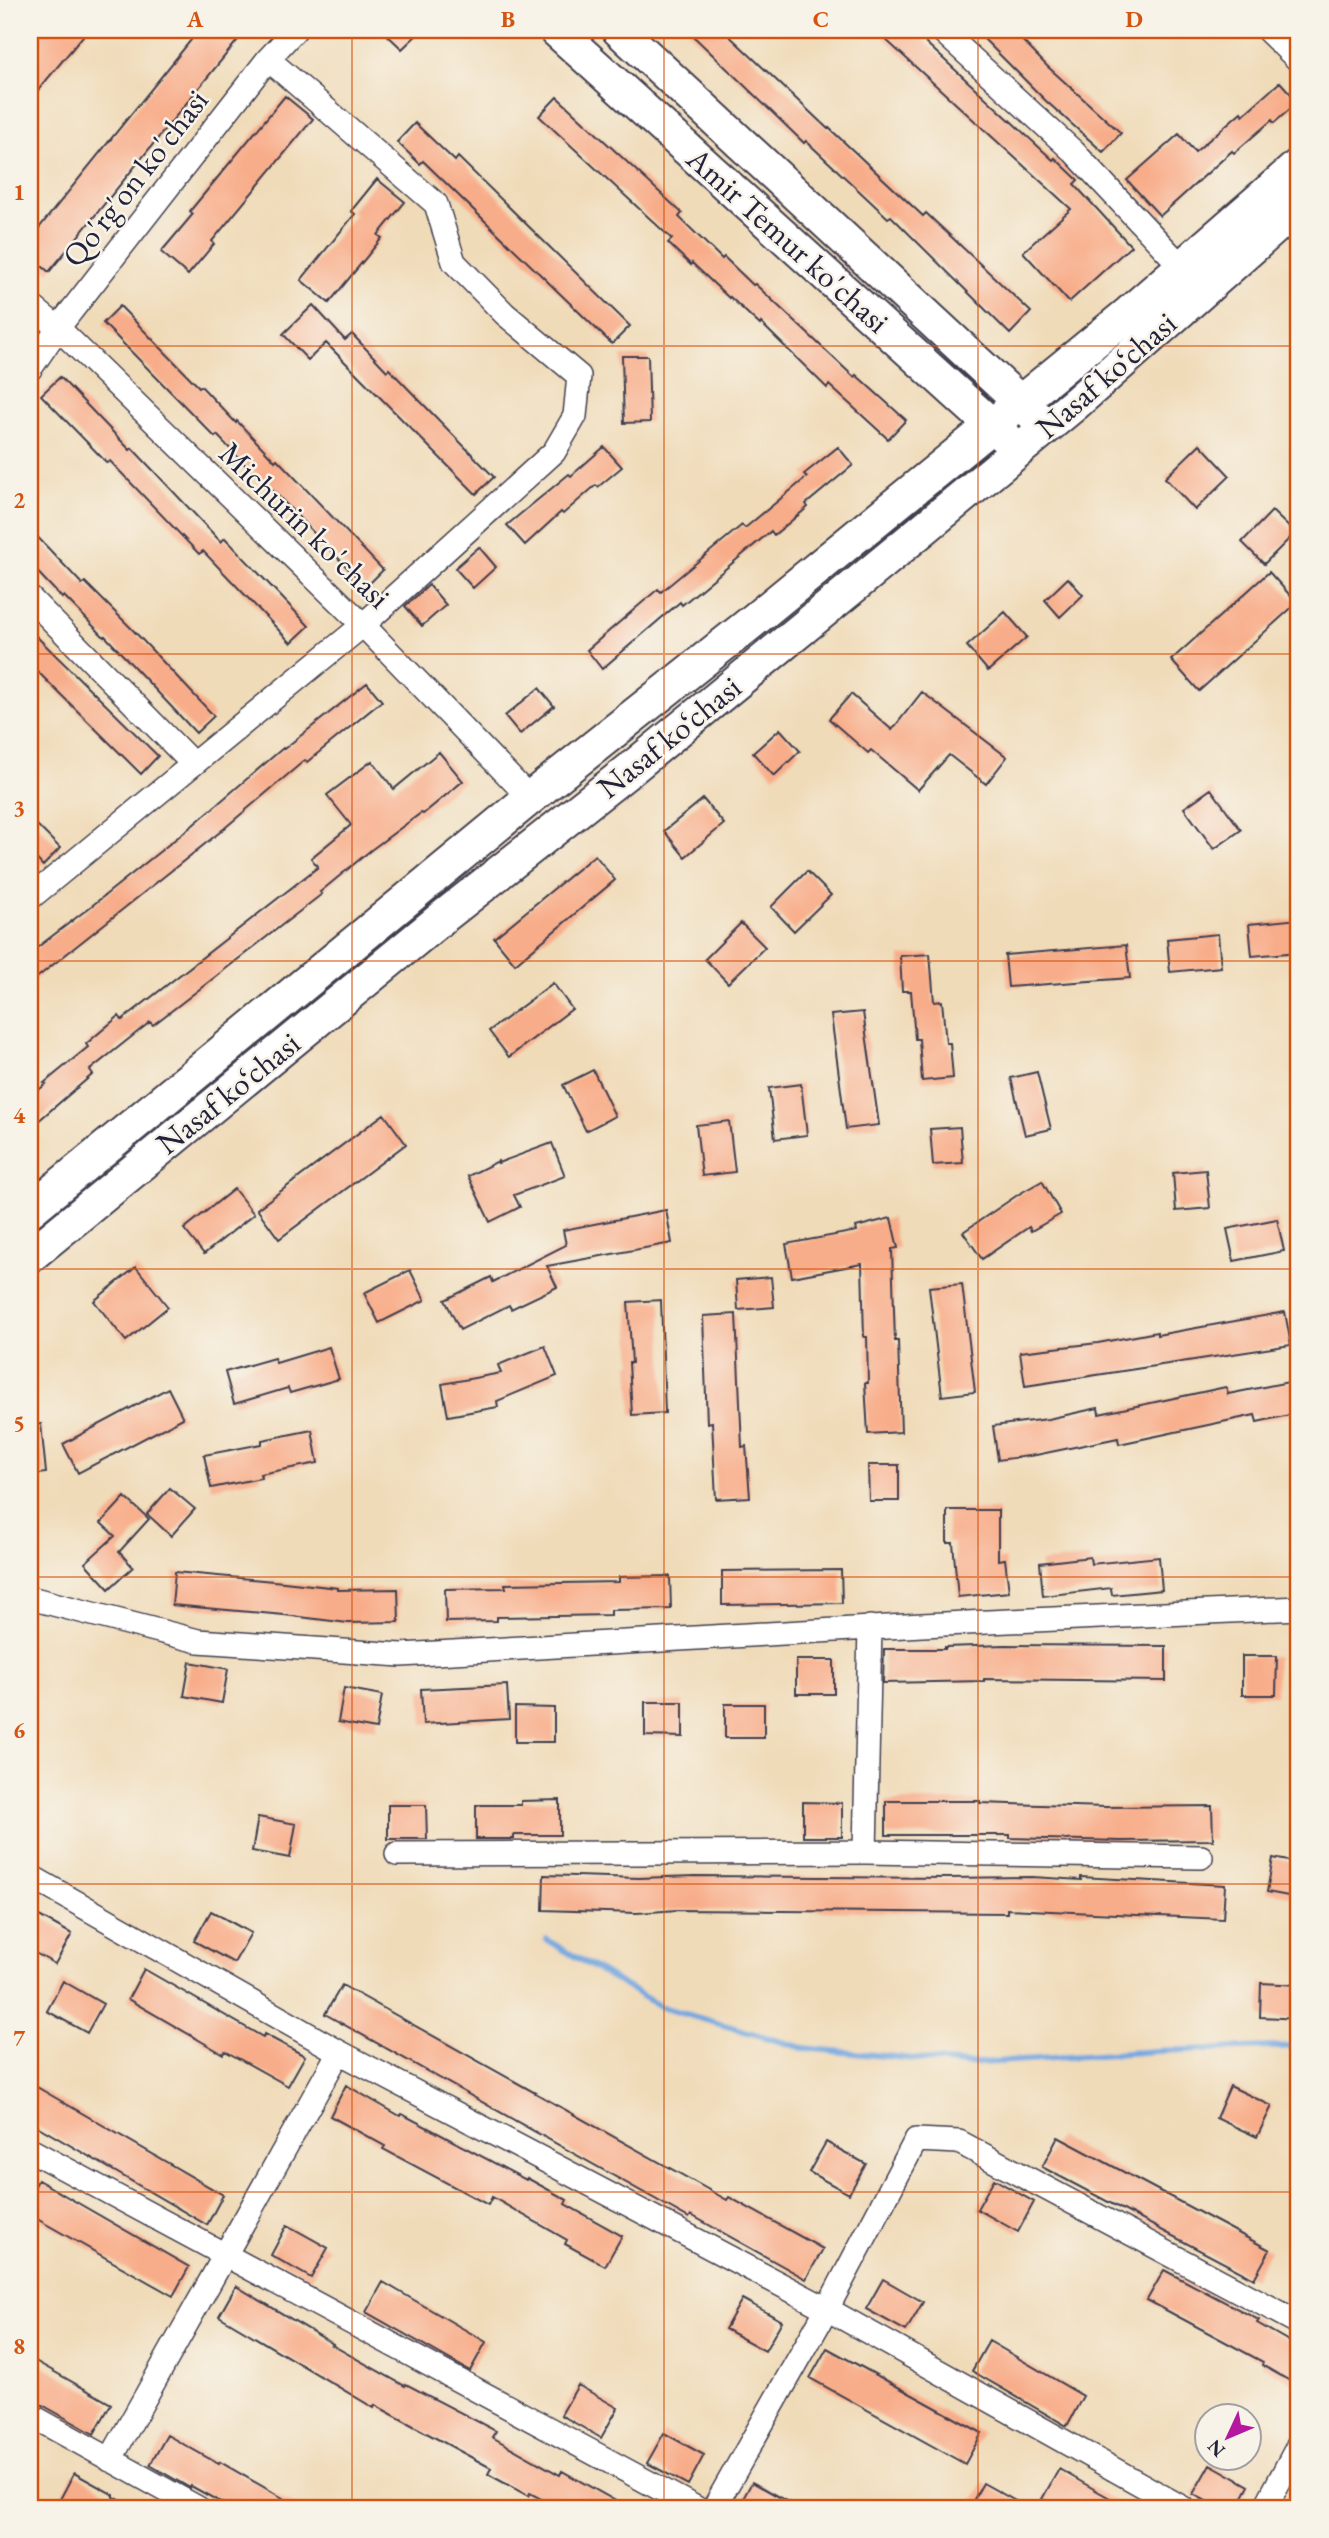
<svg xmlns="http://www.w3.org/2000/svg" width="1329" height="2538" viewBox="0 0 1329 2538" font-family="'EB Garamond',serif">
<rect width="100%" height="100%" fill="#f7f3e8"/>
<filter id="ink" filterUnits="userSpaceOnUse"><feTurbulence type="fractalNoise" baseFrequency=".0143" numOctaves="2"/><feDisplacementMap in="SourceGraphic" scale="14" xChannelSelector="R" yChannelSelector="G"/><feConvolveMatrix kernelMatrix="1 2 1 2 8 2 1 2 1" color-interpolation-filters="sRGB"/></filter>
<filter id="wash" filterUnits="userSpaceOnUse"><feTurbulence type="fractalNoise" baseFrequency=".00686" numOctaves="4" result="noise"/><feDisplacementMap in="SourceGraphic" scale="28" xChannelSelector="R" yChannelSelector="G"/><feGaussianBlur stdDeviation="1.57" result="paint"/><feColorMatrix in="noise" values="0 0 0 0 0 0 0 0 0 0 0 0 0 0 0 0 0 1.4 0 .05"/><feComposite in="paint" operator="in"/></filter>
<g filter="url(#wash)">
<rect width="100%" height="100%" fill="#f0dbb9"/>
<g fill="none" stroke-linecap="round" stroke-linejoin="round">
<path stroke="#73a7e0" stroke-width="6" d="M 547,1940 L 661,2007 L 803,2048 L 966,2064 L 1156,2051 L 1299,2046"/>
</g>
<g id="blocks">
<path fill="#f8ad8a" d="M 41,30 L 88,30 L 30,100 L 30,43 Z
M 199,30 L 246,30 L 49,272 L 30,256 L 30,239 Z
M 382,30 L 422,30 L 402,49 Z
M 687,30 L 723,30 L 828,129 L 829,128 L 923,216 L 926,213 L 1031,312 L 1010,334 L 891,216 L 888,218 L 806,141 L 804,143 Z
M 892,30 L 912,30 L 1053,160 L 1055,158 L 1078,180 L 1074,184 L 1131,246 L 1069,302 L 1023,252 L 1071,209 L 884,38 Z
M 975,30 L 1012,30 L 1047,66 L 1121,133 L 1103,152 L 1046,101 Z
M 1280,82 L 1298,102 L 1274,123 L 1272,120 L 1234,153 L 1232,151 L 1160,216 L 1127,180 L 1179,134 L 1195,152 L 1241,112 L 1243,115 Z
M 285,96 L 313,119 L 212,241 L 214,244 L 188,275 L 161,252 L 193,214 L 190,211 Z
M 557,97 L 682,213 L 679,217 L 722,259 L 724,257 L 753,285 L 755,284 L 854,377 L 856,375 L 906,420 L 888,439 L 829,385 L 827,388 L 761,323 L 760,325 L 730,297 L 729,298 L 692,263 L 691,265 L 668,243 L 672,239 L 539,116 Z
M 415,123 L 455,161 L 458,157 L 630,326 L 612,344 L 423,161 L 420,164 L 397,142 Z
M 377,179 L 405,202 L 378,235 L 382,238 L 329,303 L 301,280 L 355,214 L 351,211 Z
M 313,305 L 345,340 L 352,334 L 387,371 L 389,369 L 494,477 L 476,494 L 326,343 L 308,360 L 283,334 Z
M 120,306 L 199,387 L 201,386 L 236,423 L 237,421 L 275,461 L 277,459 L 383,570 L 366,587 L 254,471 L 252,472 L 217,435 L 215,437 L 103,323 Z
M 622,356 L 648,356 L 650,422 L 624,423 Z
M 60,377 L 130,450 L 132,448 L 221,542 L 225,538 L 309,626 L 291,643 L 203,551 L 199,554 L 110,461 L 107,463 L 41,395 Z
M 1200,444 L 1230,476 L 1195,510 L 1165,478 Z
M 604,447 L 622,467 L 598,487 L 596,485 L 563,514 L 561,512 L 525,545 L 507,525 L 569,474 L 571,476 Z
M 838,447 L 853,465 L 806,504 L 808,507 L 774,535 L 771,531 L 682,605 L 680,602 L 602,669 L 587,650 L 658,589 L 661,592 L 742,525 L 745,528 L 807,477 L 804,474 Z
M 1272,511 L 1295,533 L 1264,564 L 1242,542 Z
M 30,529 L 82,584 L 85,582 L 132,629 L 214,716 L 196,733 L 105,636 L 104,637 L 64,596 L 62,598 L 30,564 Z
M 479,547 L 496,567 L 473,588 L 455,568 Z
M 1269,572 L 1297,603 L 1199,691 L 1171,660 Z
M 1068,578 L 1083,595 L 1060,617 L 1045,600 Z
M 429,585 L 446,605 L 422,626 L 405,606 Z
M 1005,612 L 1027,637 L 988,671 L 967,646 Z
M 30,630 L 158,756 L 141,774 L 30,664 Z
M 367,683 L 382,701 L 307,762 L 305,760 L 220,832 L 30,983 L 30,953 L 94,904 L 193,825 L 283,748 L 284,749 Z
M 539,688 L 554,706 L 520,734 L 505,716 Z
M 922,692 L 1007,757 L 986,784 L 949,755 L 918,790 L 871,750 L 868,753 L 829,719 L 851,694 L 892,730 Z
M 780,729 L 800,751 L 774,776 L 753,753 Z
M 439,752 L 463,781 L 423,814 L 421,813 L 371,850 L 320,892 L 322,894 L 201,988 L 153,1025 L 150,1022 L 90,1070 L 93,1074 L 30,1128 L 30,1097 L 46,1084 L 44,1083 L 88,1047 L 86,1044 L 119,1016 L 122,1020 L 318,867 L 311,858 L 351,825 L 327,795 L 372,761 L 394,789 Z
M 1211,789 L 1241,830 L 1214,849 L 1184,808 Z
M 703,799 L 724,824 L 685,857 L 664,831 Z
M 30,818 L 60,848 L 43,866 L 30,852 Z
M 595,855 L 615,880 L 515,964 L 494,938 Z
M 807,871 L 831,895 L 794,931 L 771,907 Z
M 1299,919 L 1299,952 L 1252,956 L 1249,924 Z
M 741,923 L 765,947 L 728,983 L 705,959 Z
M 1218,934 L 1221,967 L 1170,972 L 1167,939 Z
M 1126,945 L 1130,978 L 1008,987 L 1005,955 Z
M 930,954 L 934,1002 L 942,1001 L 946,1043 L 950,1043 L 953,1078 L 922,1081 L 919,1039 L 915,1039 L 911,991 L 902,991 L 900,956 Z
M 553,983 L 572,1009 L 509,1057 L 489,1031 Z
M 863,1012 L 879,1125 L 846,1129 L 831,1015 Z
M 593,1070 L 615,1116 L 586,1131 L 563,1085 Z
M 1037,1072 L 1051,1129 L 1025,1135 L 1011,1078 Z
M 801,1084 L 807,1135 L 775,1139 L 769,1088 Z
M 384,1114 L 406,1144 L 279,1239 L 257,1209 Z
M 729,1121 L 735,1172 L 702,1176 L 696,1125 Z
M 960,1127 L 963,1163 L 933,1165 L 930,1129 Z
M 552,1143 L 565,1176 L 514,1195 L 520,1207 L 490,1222 L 468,1176 L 498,1161 L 498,1163 Z
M 1206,1170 L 1210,1208 L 1176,1211 L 1173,1173 Z
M 1042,1181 L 1061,1214 L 1031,1231 L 1029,1227 L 982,1259 L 963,1232 L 1019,1194 Z
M 234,1189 L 254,1214 L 204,1254 L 184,1229 Z
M 666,1210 L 672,1243 L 547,1266 L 557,1287 L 511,1309 L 509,1305 L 460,1330 L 445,1300 L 491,1277 L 493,1282 L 566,1245 L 563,1230 Z
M 891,1218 L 898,1248 L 892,1249 L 895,1341 L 898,1341 L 901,1432 L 868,1434 L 865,1383 L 868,1383 L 867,1337 L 864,1337 L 862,1264 L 792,1277 L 786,1244 L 857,1231 L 856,1227 Z
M 1277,1219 L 1284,1251 L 1234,1261 L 1227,1229 Z
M 136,1267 L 168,1307 L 126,1341 L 94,1301 Z
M 410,1270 L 425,1300 L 379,1323 L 364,1293 Z
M 771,1277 L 774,1307 L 738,1310 L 736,1280 Z
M 962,1284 L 975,1392 L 942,1396 L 929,1287 Z
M 661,1300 L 665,1413 L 632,1415 L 629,1363 L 632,1363 L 628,1302 Z
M 1285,1312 L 1291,1345 L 1025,1386 L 1020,1352 L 1098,1343 L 1157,1332 L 1157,1335 Z
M 736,1314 L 742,1447 L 746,1446 L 750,1497 L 716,1499 L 712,1422 L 707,1423 L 703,1316 Z
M 545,1346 L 557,1376 L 497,1401 L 498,1407 L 448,1416 L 442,1384 L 501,1373 L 498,1365 Z
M 329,1347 L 339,1379 L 290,1393 L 288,1388 L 234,1404 L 225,1372 L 274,1358 L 276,1363 Z
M 1299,1380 L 1299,1413 L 1257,1422 L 1255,1415 L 1119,1444 L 1118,1438 L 1036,1455 L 998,1460 L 993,1426 L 1048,1419 L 1098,1408 L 1099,1414 L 1226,1387 L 1228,1394 Z
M 168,1388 L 183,1418 L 78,1473 L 63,1444 Z
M 41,1424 L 46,1473 L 30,1475 L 30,1425 Z
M 312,1430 L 318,1463 L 260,1474 L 261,1478 L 211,1488 L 204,1455 L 262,1444 L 262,1440 Z
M 868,1465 L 899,1465 L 899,1501 L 869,1501 Z
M 170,1488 L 195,1509 L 171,1536 L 147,1514 Z
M 125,1497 L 149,1519 L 119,1552 L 133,1567 L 109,1589 L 85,1563 L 115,1536 L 101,1523 Z
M 947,1510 L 998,1510 L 998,1560 L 1005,1559 L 1009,1592 L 958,1597 L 953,1543 L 947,1543 Z
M 1090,1557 L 1091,1564 L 1159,1557 L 1162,1590 L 1112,1595 L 1111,1588 L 1043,1596 L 1040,1563 Z
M 841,1570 L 842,1603 L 722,1605 L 722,1571 Z
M 175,1572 L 284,1582 L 338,1588 L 338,1590 L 398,1589 L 399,1622 L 348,1623 L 284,1615 L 172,1605 Z
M 670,1576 L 671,1609 L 611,1610 L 611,1615 L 497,1617 L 497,1621 L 446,1622 L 445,1589 L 506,1588 L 505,1584 L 619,1582 L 619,1577 Z
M 1005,1645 L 1166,1646 L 1166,1681 L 984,1679 L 984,1681 L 883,1683 L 884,1649 L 945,1649 L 945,1647 Z
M 1242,1656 L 1277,1656 L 1276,1695 L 1242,1695 Z
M 796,1660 L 834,1660 L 834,1694 L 796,1694 Z
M 190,1662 L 228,1669 L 222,1703 L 184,1696 Z
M 507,1685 L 509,1719 L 423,1724 L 421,1689 Z
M 344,1688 L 382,1695 L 376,1729 L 338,1722 Z
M 645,1702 L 683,1702 L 683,1737 L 645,1736 Z
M 725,1704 L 764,1704 L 764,1738 L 725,1738 Z
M 515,1707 L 554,1708 L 554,1742 L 515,1742 Z
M 560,1800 L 560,1835 L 514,1835 L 514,1839 L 476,1839 L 476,1805 L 521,1805 L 521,1801 Z
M 886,1801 L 980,1801 L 980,1803 L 1106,1807 L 1212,1806 L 1213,1840 L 1121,1841 L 1010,1838 L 1010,1835 L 886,1835 Z
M 803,1802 L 842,1803 L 842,1837 L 803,1837 Z
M 388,1805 L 426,1805 L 427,1839 L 388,1839 Z
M 258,1817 L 296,1824 L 290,1858 L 252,1851 Z
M 1273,1858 L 1299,1863 L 1299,1898 L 1267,1892 Z
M 544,1875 L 639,1878 L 694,1876 L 948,1878 L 1032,1877 L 1081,1880 L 1081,1877 L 1225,1885 L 1223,1919 L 1007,1909 L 1007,1913 L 677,1910 L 637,1913 L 543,1910 Z
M 30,1911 L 72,1934 L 55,1964 L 30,1950 Z
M 211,1911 L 251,1933 L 234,1963 L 194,1941 Z
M 144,1969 L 263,2037 L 264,2034 L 305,2056 L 288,2086 L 225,2051 L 223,2054 L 128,1999 Z
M 63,1981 L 103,2004 L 87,2033 L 47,2011 Z
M 1261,1983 L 1299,1985 L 1299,2019 L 1260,2017 Z
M 342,1985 L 727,2200 L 729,2197 L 823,2249 L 806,2279 L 691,2215 L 689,2218 L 325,2014 Z
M 30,2083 L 223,2195 L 207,2225 L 30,2122 Z
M 346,2085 L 400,2116 L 402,2114 L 526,2180 L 527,2178 L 567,2200 L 565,2204 L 622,2236 L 605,2266 L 565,2244 L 567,2240 L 492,2197 L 488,2205 L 383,2149 L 385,2146 L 330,2116 Z
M 1230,2086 L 1272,2106 L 1257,2137 L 1216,2118 Z
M 1058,2137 L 1270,2250 L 1254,2279 L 1042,2167 Z
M 826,2142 L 866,2164 L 849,2194 L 809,2172 Z
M 994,2179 L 1034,2202 L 1018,2232 L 977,2209 Z
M 38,2180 L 189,2267 L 173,2296 L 30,2215 L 30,2195 Z
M 287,2225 L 328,2248 L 311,2278 L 271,2255 Z
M 1164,2270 L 1259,2320 L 1257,2323 L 1299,2347 L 1299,2386 L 1262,2365 L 1263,2362 L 1147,2300 Z
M 883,2279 L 923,2302 L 906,2331 L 866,2309 Z
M 383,2282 L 486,2342 L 470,2371 L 366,2312 Z
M 236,2286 L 333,2344 L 332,2345 L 405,2386 L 406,2384 L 496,2431 L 492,2437 L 560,2475 L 562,2471 L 628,2508 L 558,2508 L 530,2493 L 528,2496 L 488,2474 L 491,2468 L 375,2405 L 374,2408 L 219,2316 Z
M 742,2299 L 782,2321 L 765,2351 L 725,2329 Z
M 989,2341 L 1083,2396 L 1067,2426 L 972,2371 Z
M 827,2348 L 982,2433 L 965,2464 L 810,2378 Z
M 30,2358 L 111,2404 L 94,2434 L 30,2398 Z
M 578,2385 L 618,2408 L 601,2438 L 561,2415 Z
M 664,2433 L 704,2455 L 688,2485 L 647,2463 Z
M 167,2435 L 219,2464 L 220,2462 L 300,2508 L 231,2508 L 191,2486 L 190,2488 L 150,2465 Z
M 1210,2464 L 1249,2486 L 1237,2508 L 1219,2508 L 1193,2494 Z
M 1059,2469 L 1099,2492 L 1128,2508 L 1059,2508 L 1042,2499 Z
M 74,2473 L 114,2495 L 114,2497 L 134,2508 L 68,2508 L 58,2503 Z
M 752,2482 L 799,2508 L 738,2508 Z
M 983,2483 L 1028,2508 L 969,2508 Z"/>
</g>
</g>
<g filter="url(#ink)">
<use href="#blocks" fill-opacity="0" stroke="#413e4e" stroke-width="2"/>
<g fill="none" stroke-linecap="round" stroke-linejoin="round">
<defs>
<path id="street" d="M 941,30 L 1074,152 L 1182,267
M 1267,30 L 1299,61
M 30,305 L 58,328 L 363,625 L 530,798
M 30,369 L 58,328 L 268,59 L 295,30
M 30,598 L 193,764
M 30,898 L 363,625 L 554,452 L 575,416 L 579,376 L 505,314 L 454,262 L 436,204 L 268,59
M 30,1598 L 198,1641 L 401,1655 L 922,1625 L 1299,1608
M 865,1852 L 870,1627
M 397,1854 L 865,1852 L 1201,1857
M 30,1876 L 339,2052 L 827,2309 L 1183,2508
M 30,2150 L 696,2508
M 30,2415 L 198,2508
M 110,2460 L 339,2052
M 714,2508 L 827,2309 L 916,2140 L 959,2142 L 1299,2323
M 1265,2508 L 1299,2444"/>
<path id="secondary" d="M 556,30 L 1008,440
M 619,30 L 1035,416
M 30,1210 L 530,798 L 748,625 L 1129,313 L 1299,165
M 30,1256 L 443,917 L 632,768 L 870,573 L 1076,403 L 1299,206"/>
</defs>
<use href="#street" stroke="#413e4e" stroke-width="26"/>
<use href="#secondary" stroke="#413e4e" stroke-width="37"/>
<use href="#street" stroke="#fff" stroke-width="23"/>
<use href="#secondary" stroke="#fff" stroke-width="33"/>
</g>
</g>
<path fill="none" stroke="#d45411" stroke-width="2" stroke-opacity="0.55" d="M 352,30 L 352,2508M 664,30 L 664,2508M 978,30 L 978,2508M 30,346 L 1299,346M 30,654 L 1299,654M 30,961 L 1299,961M 30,1269 L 1299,1269M 30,1577 L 1299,1577M 30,1884 L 1299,1884M 30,2192 L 1299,2192"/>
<g text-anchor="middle" stroke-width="5" stroke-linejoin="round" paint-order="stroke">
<g font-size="32" fill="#22223b" stroke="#f7f3e8">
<text transform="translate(135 178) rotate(-52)" y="11">Qo'rg'on ko'chasi</text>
<text transform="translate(788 240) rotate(42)" y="11">Amir Temur ko'chasi</text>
<text transform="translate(1106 375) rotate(-41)" y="11">Nasaf ko‘chasi</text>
<text transform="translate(305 525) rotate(44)" y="11">Michurin ko'chasi</text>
<text transform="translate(669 737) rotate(-39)" y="11">Nasaf ko‘chasi</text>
<text transform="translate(228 1093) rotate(-39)" y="11">Nasaf ko‘chasi</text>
</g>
</g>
<rect width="1329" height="2538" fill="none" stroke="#f7f3e8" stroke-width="77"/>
<g transform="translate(1228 2437) rotate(226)"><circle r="33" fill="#f7f3e8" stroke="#a29fa3" stroke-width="2"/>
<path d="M0-5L12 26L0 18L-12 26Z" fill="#b5179e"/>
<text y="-10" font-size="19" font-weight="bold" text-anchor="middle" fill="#22223b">N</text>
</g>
<rect x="38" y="38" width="1252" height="2462" fill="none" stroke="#d45411" stroke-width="2.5"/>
<g font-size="23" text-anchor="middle" font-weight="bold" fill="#d45411">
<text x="195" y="27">A</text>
<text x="508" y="27">B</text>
<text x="821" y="27">C</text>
<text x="1134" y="27">D</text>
<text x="19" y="200">1</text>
<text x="19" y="508">2</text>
<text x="19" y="816">3</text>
<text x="19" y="1123">4</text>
<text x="19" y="1431">5</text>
<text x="19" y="1738">6</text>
<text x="19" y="2046">7</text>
<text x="19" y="2354">8</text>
</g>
</svg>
